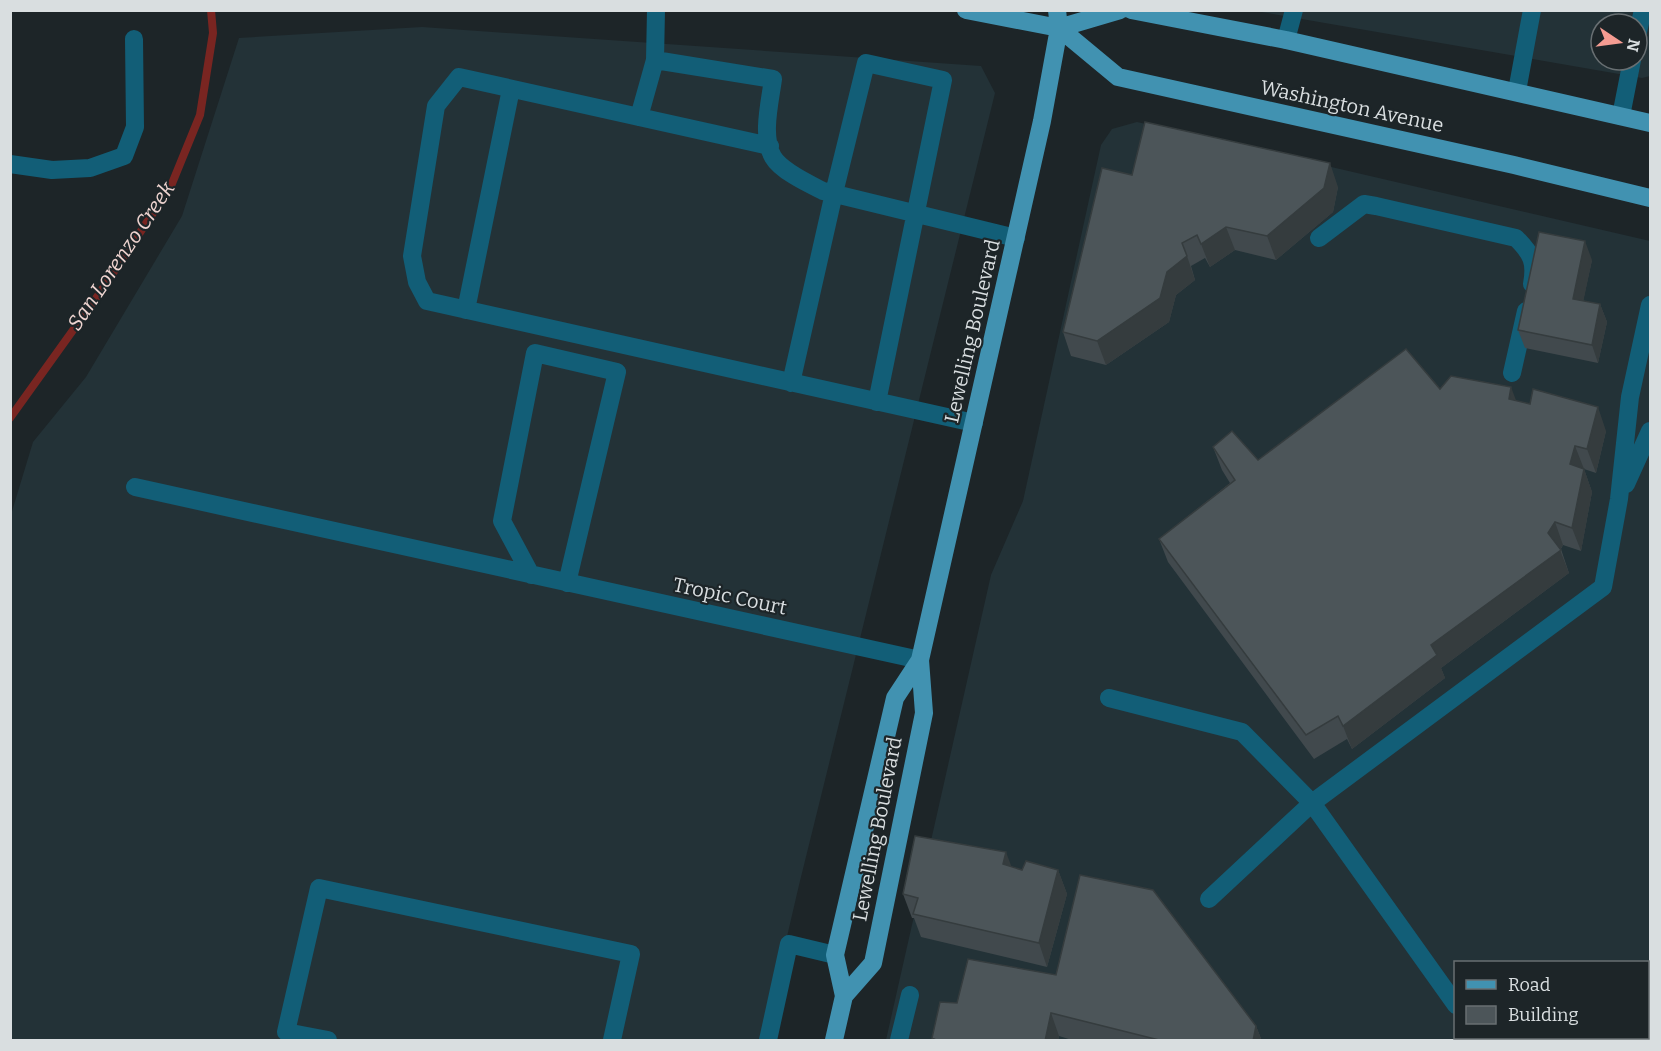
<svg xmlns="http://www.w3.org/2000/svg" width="1661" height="1051" viewBox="0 0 1661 1051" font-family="Bitter,serif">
<rect width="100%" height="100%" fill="#1d2528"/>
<path fill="#233237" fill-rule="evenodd" d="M 1256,11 L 1650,11 L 1650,76 L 1642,78 ZM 1601,24 L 1637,24 L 1637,60 L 1601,60 Z
M 422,27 L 981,66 L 995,93 L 799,885 L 763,1040 L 11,1040 L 10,518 L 33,442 L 86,377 L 182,216 L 239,38 Z
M 1137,122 L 1650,241 L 1650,1040 L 886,1040 L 991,575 L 1023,501 L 1101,145 L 1112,129 ZM 1456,962 L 1648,962 L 1648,1038 L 1456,1038 Z"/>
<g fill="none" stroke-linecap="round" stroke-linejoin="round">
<path stroke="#792521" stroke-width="8" d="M 10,418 L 99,294 L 171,186 L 200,115 L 213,33 L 211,10"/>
<path stroke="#125e77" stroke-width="18" d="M 1637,36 L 1643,10
M 1286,40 L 1294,10
M 655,60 L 773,79 C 770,102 761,137 773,157 C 781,171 809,184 823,191 L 1016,238
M 1517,91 L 1532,10
M 1621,116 L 1632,60
M 639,117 L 655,60 L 656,10
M 770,146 L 459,77 L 436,106 L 412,256 L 417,282 L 427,301 L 974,423
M 10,164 L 52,170 L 90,168 L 124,156 L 135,127 L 134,39
M 1319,238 L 1364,204 L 1376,206 L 1516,238 C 1532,254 1536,262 1532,284
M 466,310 L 511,89
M 1512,373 L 1526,311
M 791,383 L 834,193 L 866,63 L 943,80 L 877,402
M 1626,484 L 1650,431
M 135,487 L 920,660
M 531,575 L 502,521 L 535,353 L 617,372 L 567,583
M 1109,698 L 1242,732 L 1312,803 L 1456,1005
M 1209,899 L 1312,803 L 1603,587 L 1619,499 L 1630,397 L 1650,305
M 1478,1038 L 1480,1040
M 328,1040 L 286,1032 L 319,888 L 631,954 L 612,1040
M 768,1040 L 789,944 L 835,955
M 899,1040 L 910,995"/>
<path stroke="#4192b1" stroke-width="18" d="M 966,10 L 1059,28 L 1120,10
M 1131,10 L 1286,40 L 1650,123
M 1059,28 L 1118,77 L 1514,165 L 1650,198
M 844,996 L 873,963 L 924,713 L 920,660 L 1042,121 L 1059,28 L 1057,10
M 834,1040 L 844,996 L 835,955 L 895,698 L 920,660"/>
</g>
<path fill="#41494d" d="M 1132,175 L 1338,187 L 1333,212 L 1276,260 L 1235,250 L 1210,267 L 1205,258 L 1191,266 L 1195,280 L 1176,295 L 1169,322 L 1106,365 L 1071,356 L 1063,332 Z
M 1592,260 L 1583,301 L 1600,304 L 1607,322 L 1598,363 L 1525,348 L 1518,330 Z
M 1440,389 L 1516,401 L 1606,431 L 1596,473 L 1584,469 L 1592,492 L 1581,551 L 1563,545 L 1561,549 L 1569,573 L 1441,668 L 1445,678 L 1352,749 L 1347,739 L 1314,759 L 1168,562 L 1159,539 L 1230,483 L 1222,470 L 1213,447 L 1258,460 Z
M 1012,867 L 1022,870 L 1058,870 L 1067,894 L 1047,967 L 921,937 L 914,918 L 912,918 L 903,894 Z
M 940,1002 L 1256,1026 L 1262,1041 L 1075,1041 L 1059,1036 L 1058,1041 L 932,1041 L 932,1038 Z"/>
<path fill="#353c3e" d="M 1330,163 L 1338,187 L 1333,212 L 1276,260 L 1267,236 Z
M 1226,227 L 1235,250 L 1210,267 L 1201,244 Z
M 1585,241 L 1592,260 L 1580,317 L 1573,299 Z
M 1187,256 L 1195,280 L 1176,295 L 1169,322 L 1106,365 L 1097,341 L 1167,272 Z
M 1600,304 L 1607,322 L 1598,363 L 1592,345 Z
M 1511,387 L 1520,411 L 1509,399 Z
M 1598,407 L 1606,431 L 1596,473 L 1587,449 Z
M 1575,446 L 1584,469 L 1570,464 Z
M 1584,469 L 1592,492 L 1581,551 L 1572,528 Z
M 1555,522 L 1563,545 L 1560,550 L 1569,573 L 1441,668 L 1445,678 L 1352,749 L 1343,726 L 1431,645 L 1548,533 Z
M 1006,852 L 1015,876 L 1003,864 Z
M 1058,870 L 1067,894 L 1047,967 L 1039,943 Z
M 1051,1013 L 1059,1036 L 1058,1041 L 1045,1041 Z
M 1256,1026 L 1262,1041 L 1253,1041 Z"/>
<path fill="#4c5559" stroke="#353c3e" stroke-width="1.5" d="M 1145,122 L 1330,163 L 1324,188 L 1267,236 L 1226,227 L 1201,244 L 1197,235 L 1182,243 L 1187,256 L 1167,272 L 1160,298 L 1097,341 L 1063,332 L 1102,168 L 1132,175 Z
M 1539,232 L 1585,241 L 1573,299 L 1600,304 L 1592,345 L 1518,330 Z
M 1406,349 L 1440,389 L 1451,376 L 1511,387 L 1509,399 L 1530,404 L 1533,389 L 1598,407 L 1587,449 L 1575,446 L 1570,464 L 1584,469 L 1572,528 L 1555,522 L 1548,533 L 1561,550 L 1431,645 L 1437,655 L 1343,726 L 1338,716 L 1306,735 L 1159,539 L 1235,480 L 1213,447 L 1232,431 L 1258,460 Z
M 915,836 L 1006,852 L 1003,864 L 1022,870 L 1026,861 L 1058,870 L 1039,943 L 913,914 L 918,898 L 903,894 Z
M 1080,875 L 1153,890 L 1256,1026 L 1253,1041 L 1163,1041 L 1051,1013 L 1045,1041 L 938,1041 L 932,1038 L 940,1002 L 957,1003 L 968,959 L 1056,975 Z"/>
<g text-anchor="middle" stroke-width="4.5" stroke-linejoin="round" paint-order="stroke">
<g font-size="20" fill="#d9dee0" stroke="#1d2528">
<text transform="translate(1352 106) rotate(12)" y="7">Washington Avenue</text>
<text transform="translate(972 331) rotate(-77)" y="7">Lewelling Boulevard</text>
<text transform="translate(730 596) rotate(12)" y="7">Tropic Court</text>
<text transform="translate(877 829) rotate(-79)" y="7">Lewelling Boulevard</text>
</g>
<g font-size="21" font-style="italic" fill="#efd5d1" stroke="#1d2528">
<text transform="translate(121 256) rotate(-56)" y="7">San Lorenzo Creek</text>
</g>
</g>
<rect width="1661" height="1051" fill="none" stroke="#d9dee0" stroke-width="24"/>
<rect x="1454" y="961" width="195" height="78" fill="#1d2528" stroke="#686f72" stroke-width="1.5"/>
<rect x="1466" y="980" width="30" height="9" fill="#4192b1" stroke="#686f72" stroke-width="1.5"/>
<text x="1508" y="991" font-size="18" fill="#d9dee0">Road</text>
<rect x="1466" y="1006" width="30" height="18" fill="#4c5559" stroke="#686f72" stroke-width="1.5"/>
<text x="1508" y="1021" font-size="18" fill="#d9dee0">Building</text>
<g transform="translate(1619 42) rotate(103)"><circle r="28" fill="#1d2528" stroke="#686f72" stroke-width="1.5"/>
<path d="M0-4.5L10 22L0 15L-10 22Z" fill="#f59c92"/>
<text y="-9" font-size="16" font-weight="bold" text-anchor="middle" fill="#d9dee0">N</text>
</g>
</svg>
